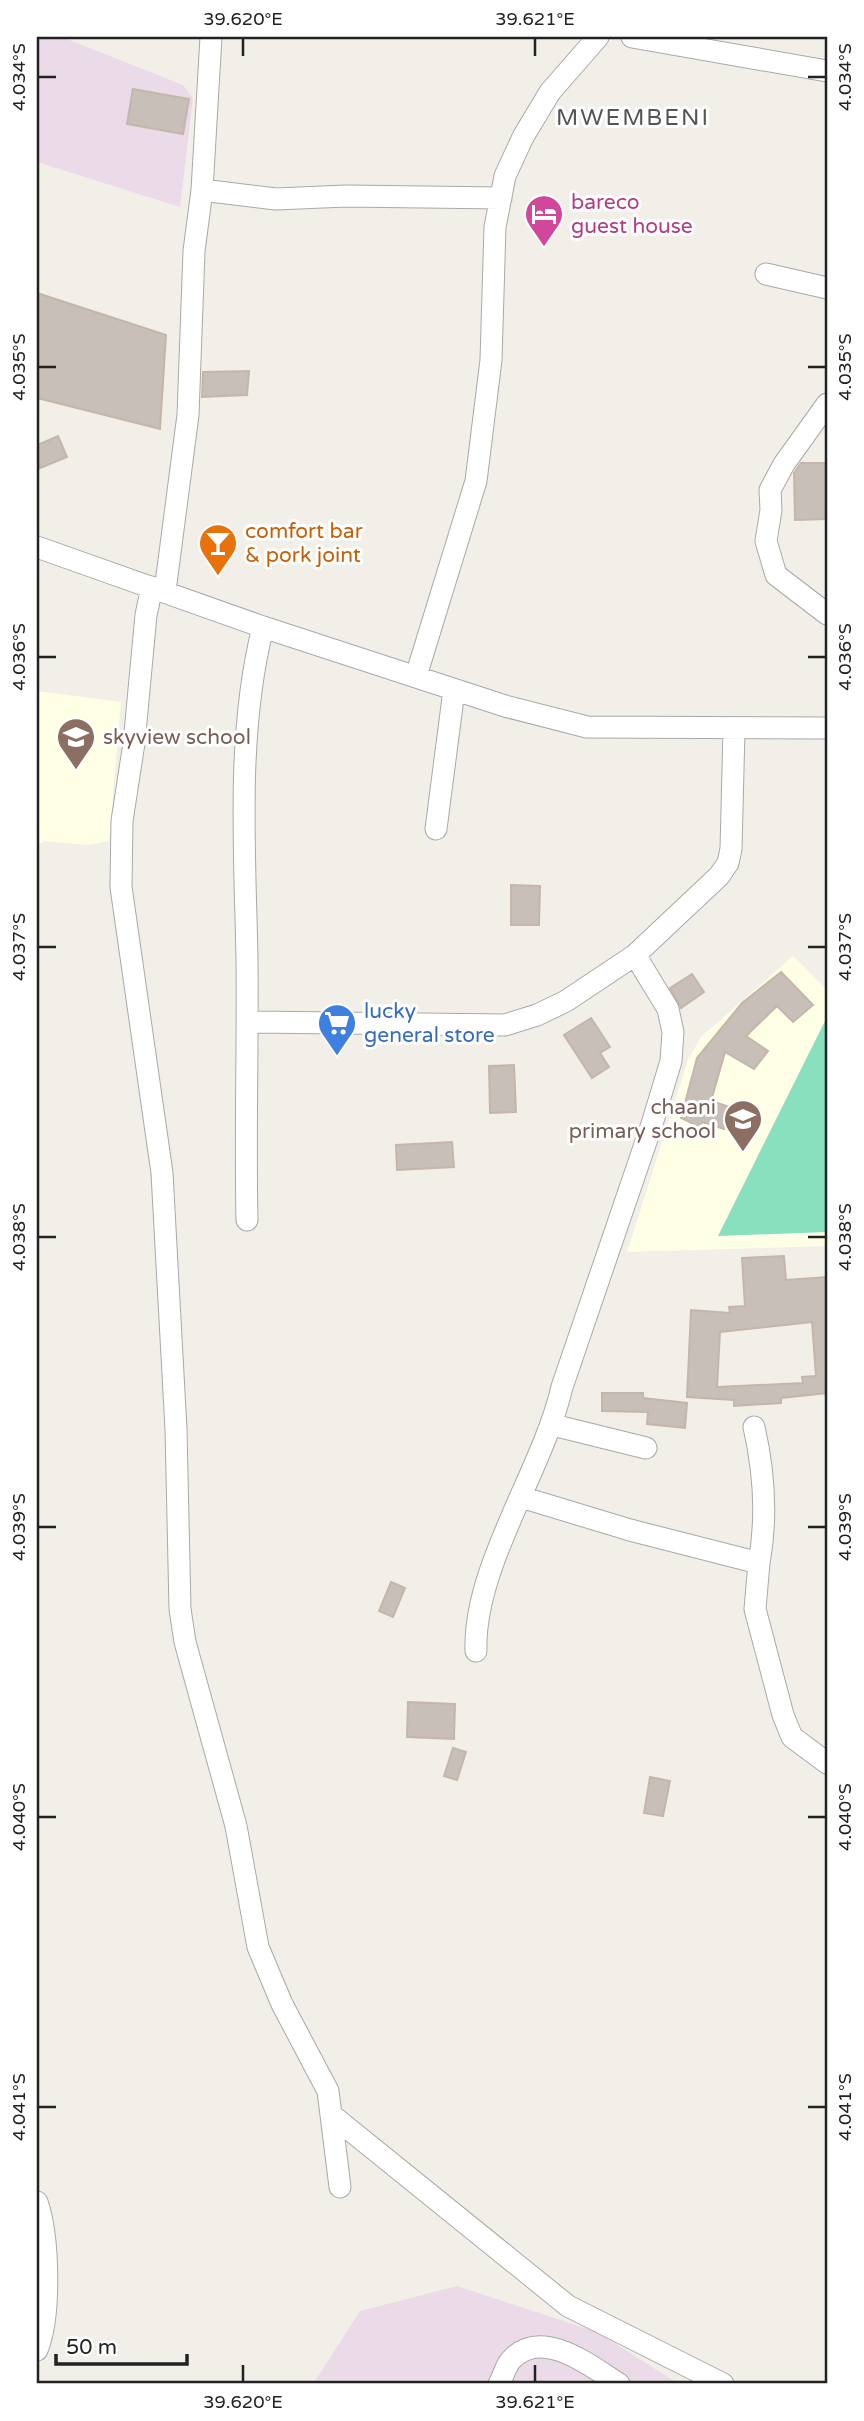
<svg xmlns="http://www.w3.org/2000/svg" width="864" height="2421" viewBox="0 0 864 2421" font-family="'Varela Round',sans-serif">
<rect width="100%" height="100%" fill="#f2efe9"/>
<path fill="#ebdbe8" d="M 37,37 L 62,37 L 183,85 L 193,98 L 180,207 L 37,162 Z
M 457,2286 L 597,2332 L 679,2384 L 313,2384 L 360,2311 Z"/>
<path fill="#ffffe5" d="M 37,691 L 121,702 L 109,841 L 88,845 L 44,841 L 37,845 Z
M 793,956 L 827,990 L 827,1246 L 627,1252 L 688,1060 L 701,1037 Z"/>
<path fill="#88e0be" d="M 827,1017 L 827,1232 L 718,1236 Z"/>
<path fill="#c7bfb8" stroke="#c4b6ab" stroke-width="2" fill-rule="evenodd" d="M 133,89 L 189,99 L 183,134 L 127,124 Z
M 37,293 L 166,335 L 160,429 L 37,398 Z
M 249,371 L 247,395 L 202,397 L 203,372 Z
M 58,436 L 67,457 L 40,468 L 37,445 Z
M 801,463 L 827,463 L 827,519 L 795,520 L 794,473 Z
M 511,885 L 540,886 L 539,925 L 511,925 Z
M 781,972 L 813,1005 L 793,1022 L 777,1006 L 746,1036 L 768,1051 L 754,1069 L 725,1052 L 711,1101 L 733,1108 L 724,1129 L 702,1122 L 700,1127 L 681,1118 L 697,1058 L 742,1003 Z
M 692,974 L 704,992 L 681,1008 L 670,988 Z
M 591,1018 L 610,1047 L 600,1053 L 609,1067 L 592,1078 L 564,1035 Z
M 514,1065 L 516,1112 L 490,1113 L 489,1066 Z
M 452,1142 L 454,1167 L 397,1170 L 396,1145 Z
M 784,1256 L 786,1280 L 827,1277 L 827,1393 L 781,1398 L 781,1403 L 734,1406 L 734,1400 L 687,1397 L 691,1310 L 730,1313 L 729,1307 L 745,1306 L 742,1258 ZM 812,1322 L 816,1376 L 802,1377 L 803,1383 L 717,1387 L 720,1332 Z
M 602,1393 L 643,1393 L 643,1398 L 687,1403 L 685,1428 L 647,1424 L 648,1412 L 602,1411 Z
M 391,1582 L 405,1588 L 393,1617 L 379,1611 Z
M 408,1702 L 455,1704 L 454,1739 L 407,1737 Z
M 453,1748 L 466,1752 L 457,1780 L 444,1776 Z
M 650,1777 L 670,1781 L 663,1816 L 644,1813 Z"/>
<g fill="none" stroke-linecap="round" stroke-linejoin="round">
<defs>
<path id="minor" d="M 632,37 L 827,71
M 202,190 L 276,199 L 346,196 L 501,198
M 766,274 L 827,288
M 827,404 L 784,464 L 770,490 L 771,510 L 766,541 L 776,575 L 827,614
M 37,547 L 263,627 L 505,706 L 587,727 L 827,728
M 152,587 L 146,615 L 134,743 L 122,821 L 121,887 L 162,1173 L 176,1429 L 180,1609 L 185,1642 L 236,1826 L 258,1947 L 282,2004 L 328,2091 L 340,2187
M 165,591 L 188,415 L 194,251 L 202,190 L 211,37
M 416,676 L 476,481 L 491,360 L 495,227 L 505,176 L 523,137 L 550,92 L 598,37
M 436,829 L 454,690
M 248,1022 L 505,1025 L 537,1015 L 566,1001 L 635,955 L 719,876 L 728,863 L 731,849 L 734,730
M 247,1220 C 245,1133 248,1047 247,960 C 245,850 236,735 263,627
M 553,1425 L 646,1448
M 754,1427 C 764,1471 767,1519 759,1563
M 521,1497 L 630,1530 L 759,1563 L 755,1609 L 783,1715 L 792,1737 L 827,1763
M 476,1651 C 473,1567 543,1470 562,1387 L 652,1124 L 671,1061 L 673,1032 L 668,1009 L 635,955
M 334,2117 L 568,2306 L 723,2384
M 37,2202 C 49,2237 51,2316 37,2350
M 499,2384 C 503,2377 506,2365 511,2360 C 542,2326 592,2367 619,2384"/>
</defs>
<use href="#minor" stroke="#a9a9a9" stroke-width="23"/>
<use href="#minor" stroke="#fff" stroke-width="21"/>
</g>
<path fill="none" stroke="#222" stroke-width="2.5" d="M 243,38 L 243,56M 535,38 L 535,56M 38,77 L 56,77M 808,77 L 826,77M 38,367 L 56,367M 808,367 L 826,367M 38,657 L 56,657M 808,657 L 826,657M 38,947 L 56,947M 808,947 L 826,947M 38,1237 L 56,1237M 808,1237 L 826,1237M 38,1527 L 56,1527M 808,1527 L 826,1527M 38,1817 L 56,1817M 808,1817 L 826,1817M 38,2107 L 56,2107M 808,2107 L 826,2107M 243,2365 L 243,2382M 535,2365 L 535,2382"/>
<defs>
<symbol id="hotel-pin" viewBox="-11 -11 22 30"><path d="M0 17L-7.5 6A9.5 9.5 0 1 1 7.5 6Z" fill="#d1479c" stroke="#fff"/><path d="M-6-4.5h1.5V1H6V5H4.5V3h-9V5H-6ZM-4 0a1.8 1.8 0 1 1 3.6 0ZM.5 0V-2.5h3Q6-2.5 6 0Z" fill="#fff"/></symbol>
<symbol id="bar-pin" viewBox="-11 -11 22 30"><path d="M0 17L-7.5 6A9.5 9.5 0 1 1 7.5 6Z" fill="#e8710a" stroke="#fff"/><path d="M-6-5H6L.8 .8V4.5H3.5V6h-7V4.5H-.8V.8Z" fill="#fff"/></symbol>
<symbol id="school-pin" viewBox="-11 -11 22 30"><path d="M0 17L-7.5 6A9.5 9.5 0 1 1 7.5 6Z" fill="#8d6e63" stroke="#fff"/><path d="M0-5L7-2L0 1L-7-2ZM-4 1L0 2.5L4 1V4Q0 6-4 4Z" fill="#fff"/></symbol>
<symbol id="supermarket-pin" viewBox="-11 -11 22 30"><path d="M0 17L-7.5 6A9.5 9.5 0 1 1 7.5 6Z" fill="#3f7fe0" stroke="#fff"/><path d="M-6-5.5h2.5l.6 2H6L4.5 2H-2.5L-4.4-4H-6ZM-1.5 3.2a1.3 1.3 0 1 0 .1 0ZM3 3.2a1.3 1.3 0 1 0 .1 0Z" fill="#fff"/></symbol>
</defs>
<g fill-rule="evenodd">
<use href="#hotel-pin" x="522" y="192" width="44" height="60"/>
<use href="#bar-pin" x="196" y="521" width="44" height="60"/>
<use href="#school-pin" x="54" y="715" width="44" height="60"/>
<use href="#supermarket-pin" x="315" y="1001" width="44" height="60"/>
<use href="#school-pin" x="721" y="1097" width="44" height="60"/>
</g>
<g text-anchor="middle" stroke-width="6" stroke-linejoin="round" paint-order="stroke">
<g font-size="21" fill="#b23c85" stroke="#fff" text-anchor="start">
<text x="571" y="209">bareco<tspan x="571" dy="24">guest house</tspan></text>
</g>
<g font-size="21" fill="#c56008" stroke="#fff" text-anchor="start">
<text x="245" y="538">comfort bar<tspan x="245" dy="24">&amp; pork joint</tspan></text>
</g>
<g font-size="21" fill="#785e54" stroke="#fff" text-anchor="start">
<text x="103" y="744">skyview school</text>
<text x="716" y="1114" text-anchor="end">chaani<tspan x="716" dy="24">primary school</tspan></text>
</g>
<g font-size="21" fill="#366cbe" stroke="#fff" text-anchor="start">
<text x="364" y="1018">lucky<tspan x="364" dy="24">general store</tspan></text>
</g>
<g font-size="23" letter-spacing="2" fill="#555" stroke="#fff">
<text x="633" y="125">MWEMBENI</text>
</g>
</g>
<rect width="864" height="2421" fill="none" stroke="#ffffff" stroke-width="77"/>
<path d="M56 2354v10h131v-10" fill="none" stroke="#222222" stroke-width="3.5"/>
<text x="66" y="2354" font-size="21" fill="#222222" stroke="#ffffff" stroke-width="5" paint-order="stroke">50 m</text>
<rect x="38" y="38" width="788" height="2344" fill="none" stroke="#222" stroke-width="2.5"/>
<g font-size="18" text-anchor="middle" fill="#222">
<text x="243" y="25">39.620°E</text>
<text x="535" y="25">39.621°E</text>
<text transform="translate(19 77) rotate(-90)" y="6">4.034°S</text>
<text transform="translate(845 77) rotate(-90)" y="6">4.034°S</text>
<text transform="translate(19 367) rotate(-90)" y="6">4.035°S</text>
<text transform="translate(845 367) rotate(-90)" y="6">4.035°S</text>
<text transform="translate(19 657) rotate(-90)" y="6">4.036°S</text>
<text transform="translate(845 657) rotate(-90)" y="6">4.036°S</text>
<text transform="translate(19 947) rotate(-90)" y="6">4.037°S</text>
<text transform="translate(845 947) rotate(-90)" y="6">4.037°S</text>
<text transform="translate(19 1237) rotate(-90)" y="6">4.038°S</text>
<text transform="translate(845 1237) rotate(-90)" y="6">4.038°S</text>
<text transform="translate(19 1527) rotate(-90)" y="6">4.039°S</text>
<text transform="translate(845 1527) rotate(-90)" y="6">4.039°S</text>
<text transform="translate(19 1817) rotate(-90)" y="6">4.040°S</text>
<text transform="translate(845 1817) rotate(-90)" y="6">4.040°S</text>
<text transform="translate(19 2107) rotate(-90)" y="6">4.041°S</text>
<text transform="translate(845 2107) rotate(-90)" y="6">4.041°S</text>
<text x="243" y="2408">39.620°E</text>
<text x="535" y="2408">39.621°E</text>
</g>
</svg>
